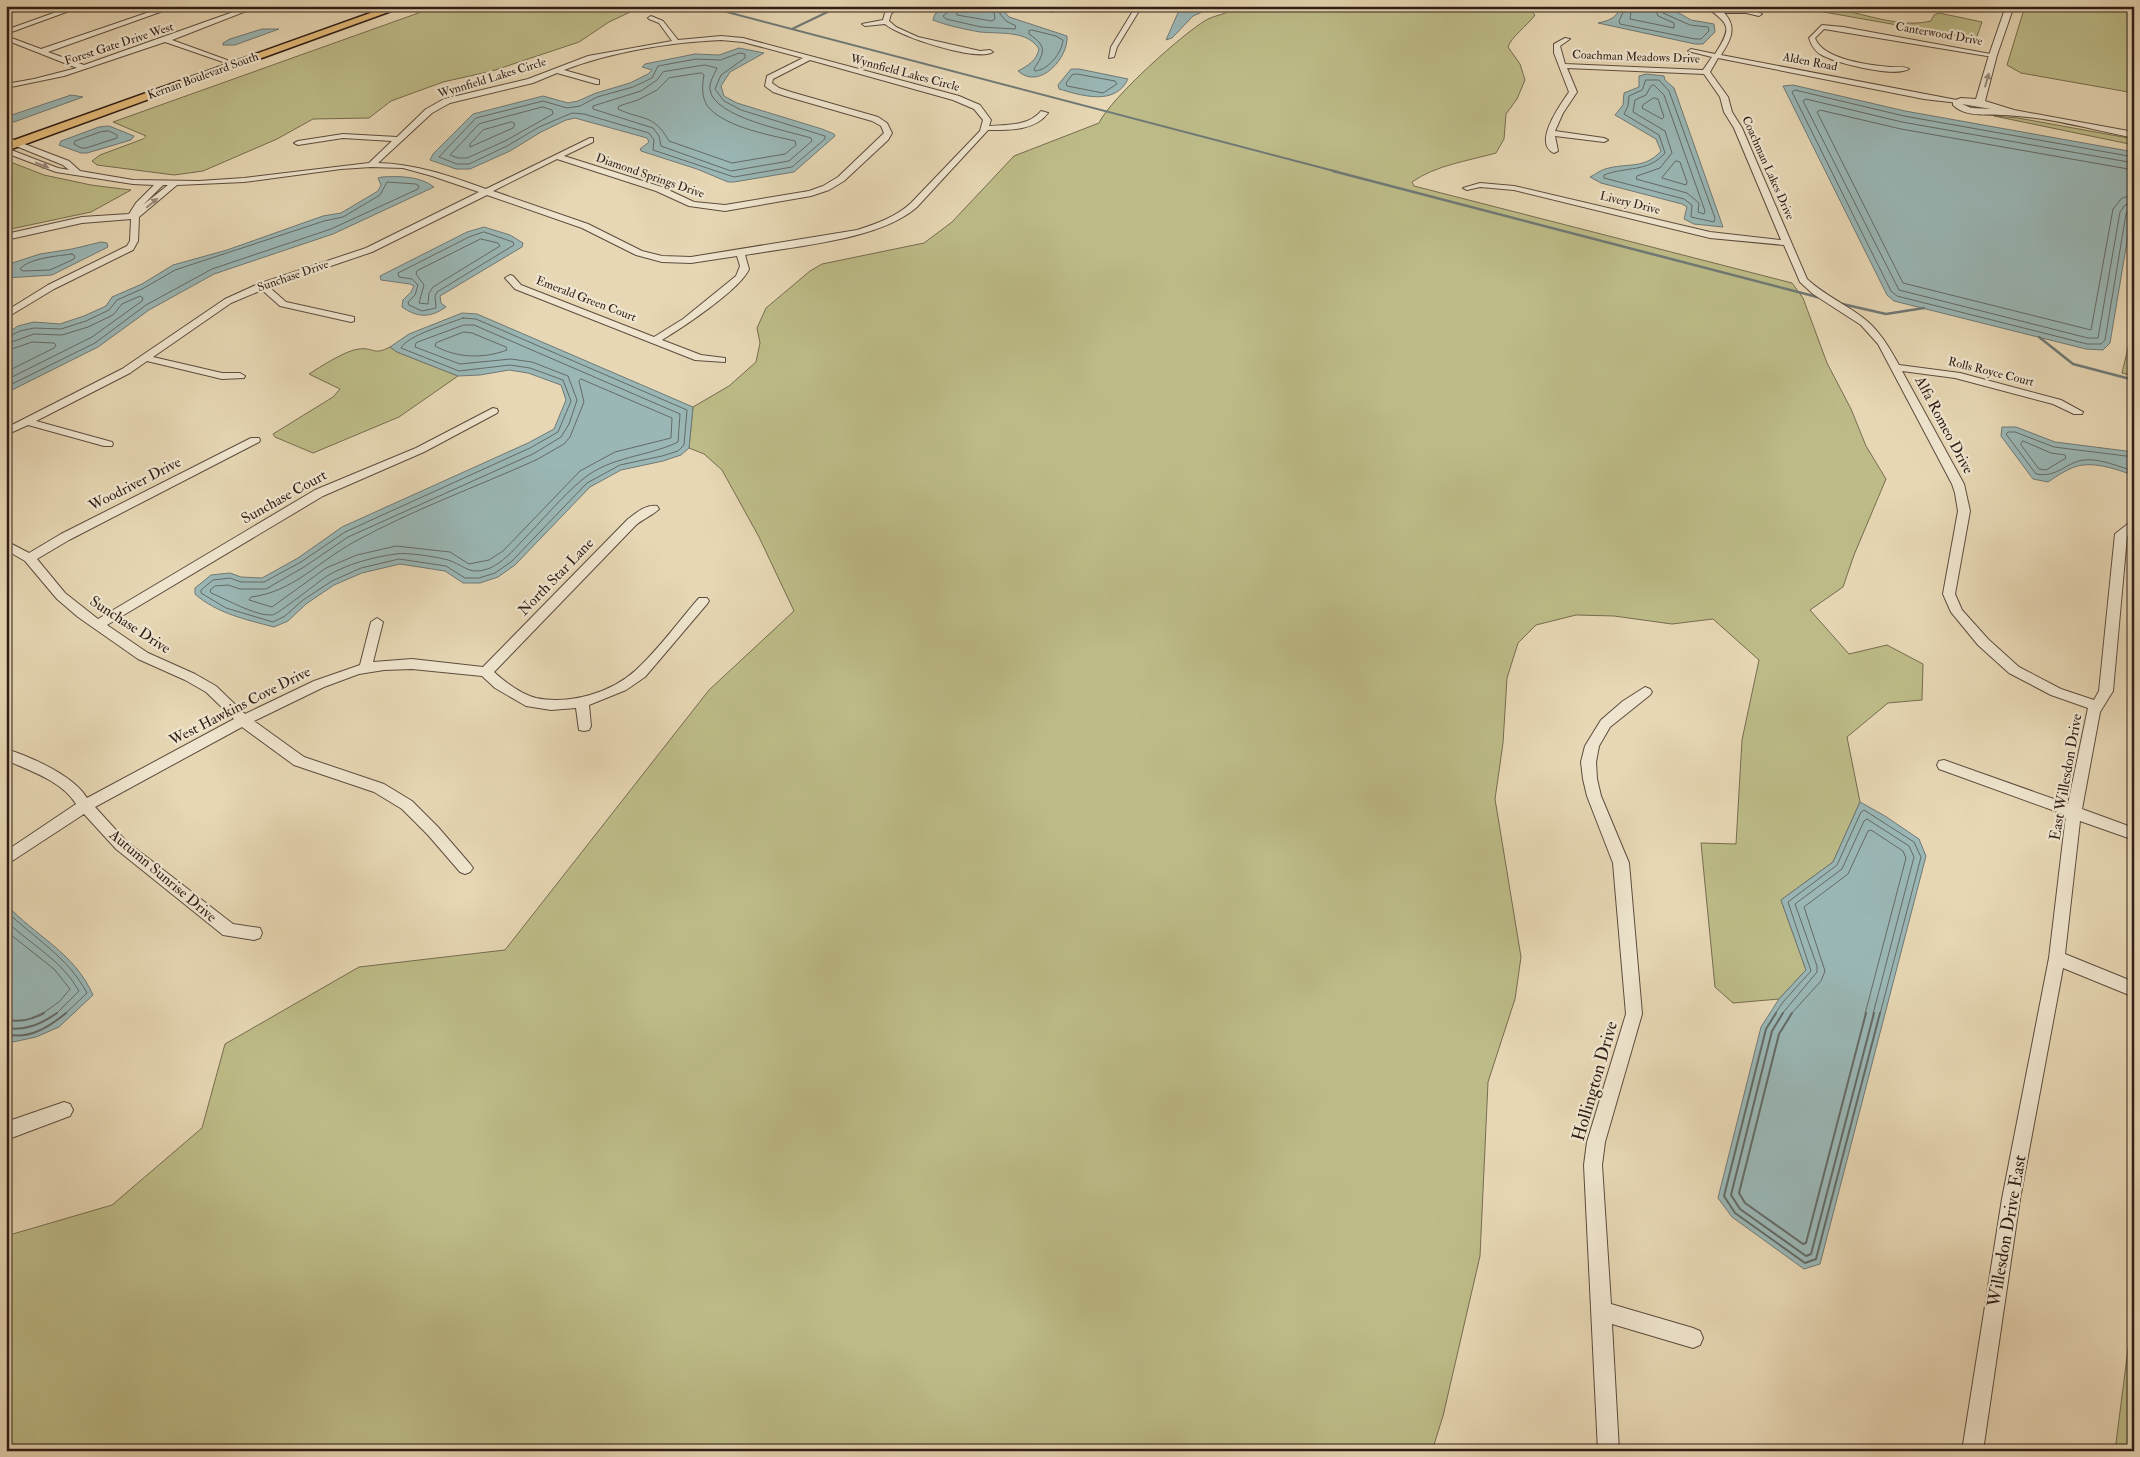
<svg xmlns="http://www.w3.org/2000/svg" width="2140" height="1457" font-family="'IM FELL Double Pica',serif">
  <rect width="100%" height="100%" fill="#e7d7b4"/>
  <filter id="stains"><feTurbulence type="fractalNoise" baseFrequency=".004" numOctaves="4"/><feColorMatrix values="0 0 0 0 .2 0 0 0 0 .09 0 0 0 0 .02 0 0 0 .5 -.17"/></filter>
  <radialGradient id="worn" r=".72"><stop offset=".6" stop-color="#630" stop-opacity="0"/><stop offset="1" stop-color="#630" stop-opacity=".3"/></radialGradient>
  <g fill="#bdbc88" stroke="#766c50">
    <path d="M438,6H643L609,22L579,42L492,71L443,82L391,101L369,118L313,119L277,139L203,171L174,175L97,165L92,161L100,155L143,139L146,136L113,122Z"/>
    <path d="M1236,6H1542L1532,12L1535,15C1527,26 1511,37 1508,47L1520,64L1525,80L1517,99L1506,114L1504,139L1496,153C1468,161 1436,165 1412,182L1414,186L1792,283L1803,298L1827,363L1851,409L1866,446L1886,479L1854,555L1843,587L1810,610L1849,654L1887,645L1923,664L1922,700L1888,703L1847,737L1860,802L1833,862L1781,900L1806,970L1779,999L1733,1003L1715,987L1701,843L1736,844L1742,740L1759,660L1713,619L1672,624L1614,616L1576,615L1536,625L1518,643L1507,678L1503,743L1495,799L1521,957L1515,999L1488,1082L1480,1256L1443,1416L1432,1451H6V1236L112,1205L202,1128L225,1044L359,967L505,950L709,690L794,611L759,537L722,470L704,454L689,448L693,407L729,386L756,362L760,343L757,328L766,308L810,271L822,264L924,243L952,222L1014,156L1099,123C1110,99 1184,32 1208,19C1219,14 1226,15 1236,6Z"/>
    <path d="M1790,6C1809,6 1827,8 1845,11C1872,16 1903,28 1931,21L1934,15L1939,13L1982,22L1976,39Z"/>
    <path d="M2025,6H2134V93L2021,73L2007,65Z"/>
    <path d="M1994,116L2018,118L2134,139V145Z"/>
    <path d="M8,161L44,175L91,185L131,190L91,212L6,230V162Z"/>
    <path d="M2134,323V376L2122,373Z"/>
    <path d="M390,347L397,352L458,376L399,417L313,453L275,437L273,434L333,397L340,389L309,374C320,367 346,350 359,349C374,347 373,356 390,347Z"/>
    <path d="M2134,1302V1451H2115Z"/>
  </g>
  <g fill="#9ab7b6" stroke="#6f7976">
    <path d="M949,6H1006L1004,11L1009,17L1067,36C1069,57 1040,91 1018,71C1029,65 1036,61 1039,49C1028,30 999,34 980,32C964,29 948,26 933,20L935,14Z"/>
    <path d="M1181,6H1216L1193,16L1172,38L1166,40Z"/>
    <path d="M1620,6H1658L1679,13L1691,20L1714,24L1715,32L1703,44H1695L1598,23C1608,21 1618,18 1620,6Z"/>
    <path d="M262,29H279L235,45H223V43L230,39Z"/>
    <path d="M739,48L764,53L730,72L721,86L724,96L737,103L822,129L834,134L835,136L794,172L734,182H728L697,169L641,151L640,149L649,142L647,138L575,118L566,120L541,132L510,151L470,169H456L430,160L433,154L473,114L543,96L568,103L578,101L596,93L630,83L648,74L652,70L642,67L645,64L695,54L719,55Z"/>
    <path d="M1071,69H1079L1128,79C1115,106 1083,96 1059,89L1058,85Z"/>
    <path d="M1646,74L1664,76L1665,80L1674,88L1723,227L1694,224L1684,219L1687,207L1682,204L1601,183L1590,177C1596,174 1602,169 1609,168C1629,163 1645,169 1661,151L1656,139L1615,115L1623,105L1624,93L1639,87V76Z"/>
    <path d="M1793,85L1905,111L2134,152V200L2110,343L2103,350L2086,349L1894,301L1887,295L1783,86Z"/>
    <path d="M71,95L83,97L14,122L6,121V117Z"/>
    <path d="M109,126L134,136L131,140L87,153H81L59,145L61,141L99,127Z"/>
    <path d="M382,177C399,176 420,176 434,187L333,234L214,274L149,310L98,347L6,393V334L18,326L34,322L60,324L84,316L106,306L112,297L142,284L173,265L227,250L323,216L341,213L378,191L381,185L378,178Z"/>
    <path d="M484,227L510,235L523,243L522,247L440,296L441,303L446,307C430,318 418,318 402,307L403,300L411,292L414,286L410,284L381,280L380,276L386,273L467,232Z"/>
    <path d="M101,242L107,243L108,247L52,275L6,278V265L40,254L72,249Z"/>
    <path d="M462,313L477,314L693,407L689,448L681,455L663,461L621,470L590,487L515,565L498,577L480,583H463L445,571L400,564L362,573L334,585L306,604L288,621L274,627C247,620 216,613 195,594V588L211,575L230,573L241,577L262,578L298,558L342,527L528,443L554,429L566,400L561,385L528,373L509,370L480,375L458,376L397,352L390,347L409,334Z"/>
    <path d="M2002,427H2016L2055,442L2134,452V476C2121,470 2098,463 2083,465C2071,466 2057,476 2048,482L2033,479L2001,436Z"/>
    <path d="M1860,802L1885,816L1919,839L1926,856L1820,1264L1804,1269L1732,1217L1718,1198L1761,1027L1779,999L1806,970L1781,900L1833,862Z"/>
    <path d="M6,904C36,937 74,952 93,995L59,1027L36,1037L13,1042L6,1038Z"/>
  </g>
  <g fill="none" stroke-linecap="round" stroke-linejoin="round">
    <g stroke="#646a66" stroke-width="1">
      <path d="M950,6L949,11L943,16L946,19L981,27L1015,29L1016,26L1006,21L1000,14V6"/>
      <path d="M956,6L957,15L992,21L995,19L993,6"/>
      <path d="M1626,6L1619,21L1620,24L1695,39H1701L1709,31L1708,27L1690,25L1663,13L1660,6"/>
      <path d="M1632,6L1630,19L1674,28V23L1658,16L1654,6"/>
      <path d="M1032,30L1056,36L1063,40C1062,53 1048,70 1035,71L1034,69C1045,52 1047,46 1029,34V31Z"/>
      <path d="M740,53L745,54V58L721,75L715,89L724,101L741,110L825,136V139L792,167L734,177L653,150L654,140L649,133L584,114L572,113L539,127L507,146L469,164H457L439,157L476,118L543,101L567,108L580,106L597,97L633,87L652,78L658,66L696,59L720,60Z"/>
      <path d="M705,65L717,68C714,75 709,82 710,90C714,117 788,131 811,138L812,141L789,161L731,171L661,146L659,136L653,128L593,109V106L641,91L657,80L663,72Z"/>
      <path d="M702,73L704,75C702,86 701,100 710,109C729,128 770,135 795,141L796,145L785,154L732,163L669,141C653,113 643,121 618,109L619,106L638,100L657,90L669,78Z"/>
      <path d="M1077,74L1115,81L1117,84L1103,93L1067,86L1066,83L1072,75Z"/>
      <path d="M1646,80H1659L1669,91L1715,218L1714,222L1691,217L1692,205L1684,199L1604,178V175C1627,166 1647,173 1665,153L1659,135L1624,114L1628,106L1629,96L1642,90Z"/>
      <path d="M1654,85L1664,95L1705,211L1704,214L1698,212L1699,203L1687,193L1636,179L1637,176L1660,168L1672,153L1665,131L1633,112L1635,100L1646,95L1651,86Z"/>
      <path d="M1654,98L1658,99L1664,117L1662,119L1642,108L1643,105Z"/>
      <path d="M543,107L552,110L553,114L505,141L467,158H458L450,155L479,124Z"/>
      <path d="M512,122L515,124L513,128L470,147V144L483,130Z"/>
      <path d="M109,131L117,135V138L86,148H81L74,144L75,141L100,132Z"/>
      <path d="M2134,157L1904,116L1795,90L1792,92L1891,291L1897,296L2087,344H2101L2105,340L2126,214L2129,210L2134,209"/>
      <path d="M1676,161L1680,162L1687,182L1686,185L1662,178Z"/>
      <path d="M2134,163L1902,122L1806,99L1803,101L1899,290L2088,338H2098L2120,212L2125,205L2134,203"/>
      <path d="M2134,170L1901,129L1820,110L1817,112L1903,283L2091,330L2113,209L2122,198L2134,195"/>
      <path d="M484,232L513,242L514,245L437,292L435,296L436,308L422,311L409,305L408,302L415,295L418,285L412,279L399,277L398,273L469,237Z"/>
      <path d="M481,239L498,243L500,246L433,287L429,293L428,304L419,303L424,285L416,274L417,271Z"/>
      <path d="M72,254L75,256L74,259L50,270L23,271L20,269C29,258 58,256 72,254Z"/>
      <path d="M463,318L476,319L687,410L684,445L678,451L662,456L620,465L587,483L512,561L495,573L479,578H465L446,566L399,559L361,568L332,581L303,600L285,616L273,622L226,608L201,593V590L213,580L230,578L241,582H264L301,562L345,532L530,448L558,432L571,401L563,380L530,368L510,365L459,371L401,348C408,335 448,324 463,318Z"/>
      <path d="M464,325H474L680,414L678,442C647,457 611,456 583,479C561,497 542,521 522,541C513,551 503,562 490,568C469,576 466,566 448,560C438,557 405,552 396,554C373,557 347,564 327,576C318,582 277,615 272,615C255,616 226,599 211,593L210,590L215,586L228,585L240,589H266L304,567L348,537L533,454L561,437L569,424L577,400L568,376L532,362L511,359L460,364L415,347L416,343Z"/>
      <path d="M464,332L472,333L506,347L507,350C483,359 457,358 435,346L436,343Z"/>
      <path d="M6,338L20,331L34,328L61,329L86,321L109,310L117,300L144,288L175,270L324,221L343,217L380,195L387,182L416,184L419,186L418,189L331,229L212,269L146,305L95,343L6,387"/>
      <path d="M6,344L34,334L62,335L88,327L113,315L122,304L140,296L143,298L142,301L92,337L6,380"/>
      <path d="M6,351L32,342L54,343L56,345L54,348L6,372"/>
      <path d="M581,379L672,418L671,438L615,452L580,471L503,551L489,560L469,564L450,552L396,546L357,555L326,568L272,607L249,600L251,597C293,592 319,561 354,542C412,510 476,487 536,460L564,444L570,437L584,402L579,381Z"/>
      <path d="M2023,441L2051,453L2065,455L2066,458L2046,470L2039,469L2021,445Z"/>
      <path d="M2134,457L2054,447L2015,432H2008L2006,434L2036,474C2058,478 2066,462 2084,460C2100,458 2119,467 2134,471"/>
      <path d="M6,911C34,938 68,957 87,993L65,1014"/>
      <path d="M6,921C31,945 62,960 79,991L56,1014"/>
      <path d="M6,931L54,969L70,989L60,1001L42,1014"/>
      <path d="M1775,1014L1783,1002L1811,971L1788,902L1837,865L1861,812L1864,810L1914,842L1921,857L1880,1014"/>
      <path d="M1782,1014L1817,972V966L1795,904L1842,869L1864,821L1867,819L1909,846L1914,857L1873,1014"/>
      <path d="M1791,1014L1821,981L1825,971L1804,907L1848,874L1868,831L1871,830L1903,851L1906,858L1865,1014"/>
    </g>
    <g stroke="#646a66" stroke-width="2">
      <path d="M1776,1013L1766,1029L1724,1196L1735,1213L1805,1263L1816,1259L1880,1013"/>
      <path d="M1783,1013L1772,1031L1731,1195L1740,1209L1806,1256L1811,1254L1874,1013"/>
      <path d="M1792,1013L1779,1034L1739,1193L1745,1203L1803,1244L1806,1243L1866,1013"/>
      <path d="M6,1020C21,1022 31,1020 44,1013"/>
      <path d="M6,1028C26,1031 41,1024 57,1013"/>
      <path d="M6,1034C29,1040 49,1027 66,1013"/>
    </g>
    <g stroke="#6f7976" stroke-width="2">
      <path d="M704,6L1338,172"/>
      <path d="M792,29L840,6"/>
    </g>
    <g stroke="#6f7976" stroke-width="2.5">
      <path d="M1333,171L1821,298"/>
      <path d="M1838,303L1886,314L1924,308"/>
      <path d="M2039,337L2073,364L2134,380"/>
    </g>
    <defs>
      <g id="minor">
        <path d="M73,6H83L6,34V30Z"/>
        <path d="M167,6H177L48,52L84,65L250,6H259L172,40L227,60V62H223L165,42L64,76L6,88V84L34,79L77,68L6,40V36L41,49Z"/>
        <path d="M891,6H899L891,14L889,21L896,27L918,37L980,51L990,50L993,52C977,62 900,37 885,24L865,26L862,24L883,20L885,13Z"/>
        <path d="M1051,6H1058L1052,12L1049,10Z"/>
        <path d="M1136,6H1142L1117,47L1114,57L1109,58L1111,47Z"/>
        <path d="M1705,6C1711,6 1716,9 1721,9C1735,10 1750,7 1762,14L1759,16L1746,13H1724C1738,27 1730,41 1721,55L1962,101L1958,103L1924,99L1718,58L1710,72L1728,97L1732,112L1742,128L1807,279C1825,296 1848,305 1867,321C1881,333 1890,349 1899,365L1960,373L2061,400L2083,412L2082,414H2074L2053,404L1955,378L1902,371L1964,484L1970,511L1955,594L1962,610L1988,639L2019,667L2061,689L2094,700L2099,691L2115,534L2129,523L2134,522V531L2127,536L2113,691L2100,712L2082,809L2134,828V840L2080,821L2065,954L2134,982V997L2063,968L2020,1199L1983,1451H1962L2002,1199L2049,958L2066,815L1939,769L1937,765L1939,761L1944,760L2068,804L2088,708L2051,695L2009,673L1978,645L1951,612L1943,594L1958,511L1955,493L1952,484L1878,344L1861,325L1813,294L1800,282L1784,245L1710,238L1514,190L1480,187L1467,190L1463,188L1480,183L1514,186L1710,232L1781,240L1734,128L1724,112L1720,97L1704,74L1567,68L1577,92L1563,113L1555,131L1604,138L1608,140L1604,142L1555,136L1558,151L1554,153C1532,143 1561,104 1569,92L1554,53V44L1565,38L1570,39L1560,46L1565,64L1703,70L1712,57L1688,51L1691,49L1715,54C1734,25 1728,24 1705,6Z"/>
        <path d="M651,16L663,21L678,40L721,36L743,38L959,96L980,105L991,120L989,126C1007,125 1029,126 1041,111L1048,113C1035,131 1008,130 988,130L917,207C880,240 795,246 745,255L749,269C741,289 682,328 662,340L701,355L725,358V362L695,360L515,289L505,278L510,275L513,276L521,285L654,337L683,319L736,276L740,266L737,256L691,263L662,262L636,255L582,228L487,195L372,252L269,287L286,302L354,317V321L351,322L280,306L262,290L231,303L153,357L222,373H240L245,376L244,378L222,379L147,361L130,373L36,421L112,442L113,444L112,446H104L28,425L6,435V428L122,369L225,299L258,284L366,248L479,192L432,176L403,168L371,167L341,169L244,182L177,185L139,217L138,241L133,250L54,289L6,318V311L48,285L127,246L130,241L131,219L82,223L6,240V234L82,217L129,214L136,203L154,185L133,184L56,172L6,153V148L58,168L69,170L63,165L6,142V137L69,161L80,171L133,180L199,181L244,178L369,163L392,141L343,138L298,145L294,143L298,141L343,134L397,137L426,109L444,99L528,79L588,56L672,41L659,23L649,19L648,18ZM721,40L743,42L803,58L767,76L765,86L773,92L785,96L872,121L881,126L884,133L838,177L823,186L809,191L725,205L694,202L662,187L564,156L593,142V138H590L486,189C450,176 416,164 378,163L432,113L450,103L533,83L557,73L596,84H599V80L564,70C610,52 671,42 721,40ZM810,60L953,100L974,109L983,120L980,131L911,203C896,217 876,224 857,230L691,257L662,256L642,251L588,224L493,191L557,159L656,191L689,206L725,211L811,196L829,190L844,181L888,140L892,133L887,123L878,117L791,92L779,88L772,83L773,79ZM163,185H168L143,205Z"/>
        <path d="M1822,25L1843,27L1996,55L1993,57L1824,29L1815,38C1823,60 1869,65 1890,67C1896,67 1904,66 1909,69C1895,78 1834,63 1820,54C1814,50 1811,44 1809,38Z"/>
        <path d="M493,408L497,409L498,411L497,413L424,452L323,496L107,625L148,653L195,674L216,686L245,714L314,681L360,665L371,622L377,618L383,622L373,662L412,659L483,667L628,519C636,513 646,504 657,506L659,509C653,515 643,519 636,525L494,672C505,682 521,694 536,698C569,705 611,693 636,670C659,649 678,622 699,598H707L709,601L707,604L645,677L626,690L589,705L591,726L589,730L584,731L579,730L576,708L551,710L526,706L495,688L482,676L412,669L384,670L359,674L324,687L254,721L304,757L384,784L412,801L438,827L470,864L473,868L470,872L465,874L460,872L428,835L402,809L374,792L294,765L242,727L95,807L126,841L233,924L260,928L262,933L260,938L254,940L223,935L116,849L84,814L6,865V851L76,804C62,781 30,771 6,760V749C31,757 73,775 87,798L234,719L206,692L185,680L138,659L78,617L57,599L25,561L6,550V541L29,553L61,534L251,438H259L260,440L259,442L69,540L37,559L65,593L98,619L315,490L416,448Z"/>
        <path d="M1645,687L1650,689L1652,692L1650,695L1610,727L1599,746L1596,762L1597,779L1601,796L1629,863L1642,1014L1605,1142L1602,1165L1611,1304L1693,1328L1700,1331L1703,1338L1700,1345L1693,1348L1612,1324L1619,1451H1598L1584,1165L1587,1142L1626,1014L1613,863L1587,796L1583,779L1581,762L1585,746L1601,720L1623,701Z"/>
        <path d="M64,1102L70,1104L73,1110L70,1116L6,1140V1122Z"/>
      </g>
      <path id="tertiary" d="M2006,6H2014L1997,55L1985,101L2014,110L2134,132V138C2090,129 2045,116 2000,115C1985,114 1965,117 1953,105V101L1961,98L1976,99L1989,55ZM1962,104L1991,109L1971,108Z"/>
      <path id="primary" d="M390,6H405L6,151V143Z"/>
    </defs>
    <use href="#minor" stroke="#5d4c3e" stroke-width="2"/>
    <use href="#tertiary" stroke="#5d4c3e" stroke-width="2"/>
    <use href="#primary" stroke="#2f1d17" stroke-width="3"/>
    <use href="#minor" fill="#efe5ce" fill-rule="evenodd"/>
    <use href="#tertiary" fill="#efe5ce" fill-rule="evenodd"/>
    <use href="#primary" fill="#e4bc7a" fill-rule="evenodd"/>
  </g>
  <defs><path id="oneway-solid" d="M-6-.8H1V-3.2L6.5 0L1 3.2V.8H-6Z" transform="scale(1.25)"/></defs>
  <g fill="#998b7c">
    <use href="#oneway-solid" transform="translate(1987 80) rotate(-74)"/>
    <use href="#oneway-solid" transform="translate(42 165) rotate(21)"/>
    <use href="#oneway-solid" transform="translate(152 203) rotate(-40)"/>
  </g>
  <g text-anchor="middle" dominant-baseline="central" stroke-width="4.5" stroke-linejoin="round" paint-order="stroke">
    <g font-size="12" fill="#2f1d17" stroke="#efe5ce">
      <text transform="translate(1939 34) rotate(10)">Canterwood Drive</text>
      <text transform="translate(119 44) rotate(-18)">Forest Gate Drive West</text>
      <text transform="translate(1636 57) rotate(2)">Coachman Meadows Drive</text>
      <text transform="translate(1810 62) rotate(11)">Alden Road</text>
      <text transform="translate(905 73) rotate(15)">Wynnfield Lakes Circle</text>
      <text transform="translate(203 76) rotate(-20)">Kernan Boulevard South</text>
      <text transform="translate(492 78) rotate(-17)">Wynnfield Lakes Circle</text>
      <text transform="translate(1768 168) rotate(66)">Coachman Lakes Drive</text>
      <text transform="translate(650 176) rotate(19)">Diamond Springs Drive</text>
      <text transform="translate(1630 203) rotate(14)">Livery Drive</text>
      <text transform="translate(293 276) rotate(-19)">Sunchase Drive</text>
      <text transform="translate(586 299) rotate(21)">Emerald Green Court</text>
      <text transform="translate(1991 372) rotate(14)">Rolls Royce Court</text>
    </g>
    <g font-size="15" fill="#2f1d17" stroke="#efe5ce">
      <text transform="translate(1944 425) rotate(62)">Alfa Romeo Drive</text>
      <text transform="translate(135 484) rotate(-27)">Woodriver Drive</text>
      <text transform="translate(284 497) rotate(-29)">Sunchase Court</text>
      <text transform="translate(556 577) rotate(-46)">North Star Lane</text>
      <text transform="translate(130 625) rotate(33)">Sunchase Drive</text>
      <text transform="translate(240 706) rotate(-27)">West Hawkins Cove Drive</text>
      <text transform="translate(2066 777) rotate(-80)">East Willesdon Drive</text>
      <text transform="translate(163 876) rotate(40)">Autumn Sunrise Drive</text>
    </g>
    <g font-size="18" fill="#2f1d17" stroke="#efe5ce">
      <text transform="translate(1595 1081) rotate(-74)">Hollington Drive</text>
      <text transform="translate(2007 1231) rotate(-80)">Willesdon Drive East</text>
    </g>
  </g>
  <rect width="2140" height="1457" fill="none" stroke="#e7d7b4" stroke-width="25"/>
  <rect x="8" y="8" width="2125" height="1442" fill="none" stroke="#2f1d17" stroke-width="2.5"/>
  <rect x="12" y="12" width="2115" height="1432" fill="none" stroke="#2f1d17"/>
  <rect width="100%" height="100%" filter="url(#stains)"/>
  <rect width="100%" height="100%" fill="url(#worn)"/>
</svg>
